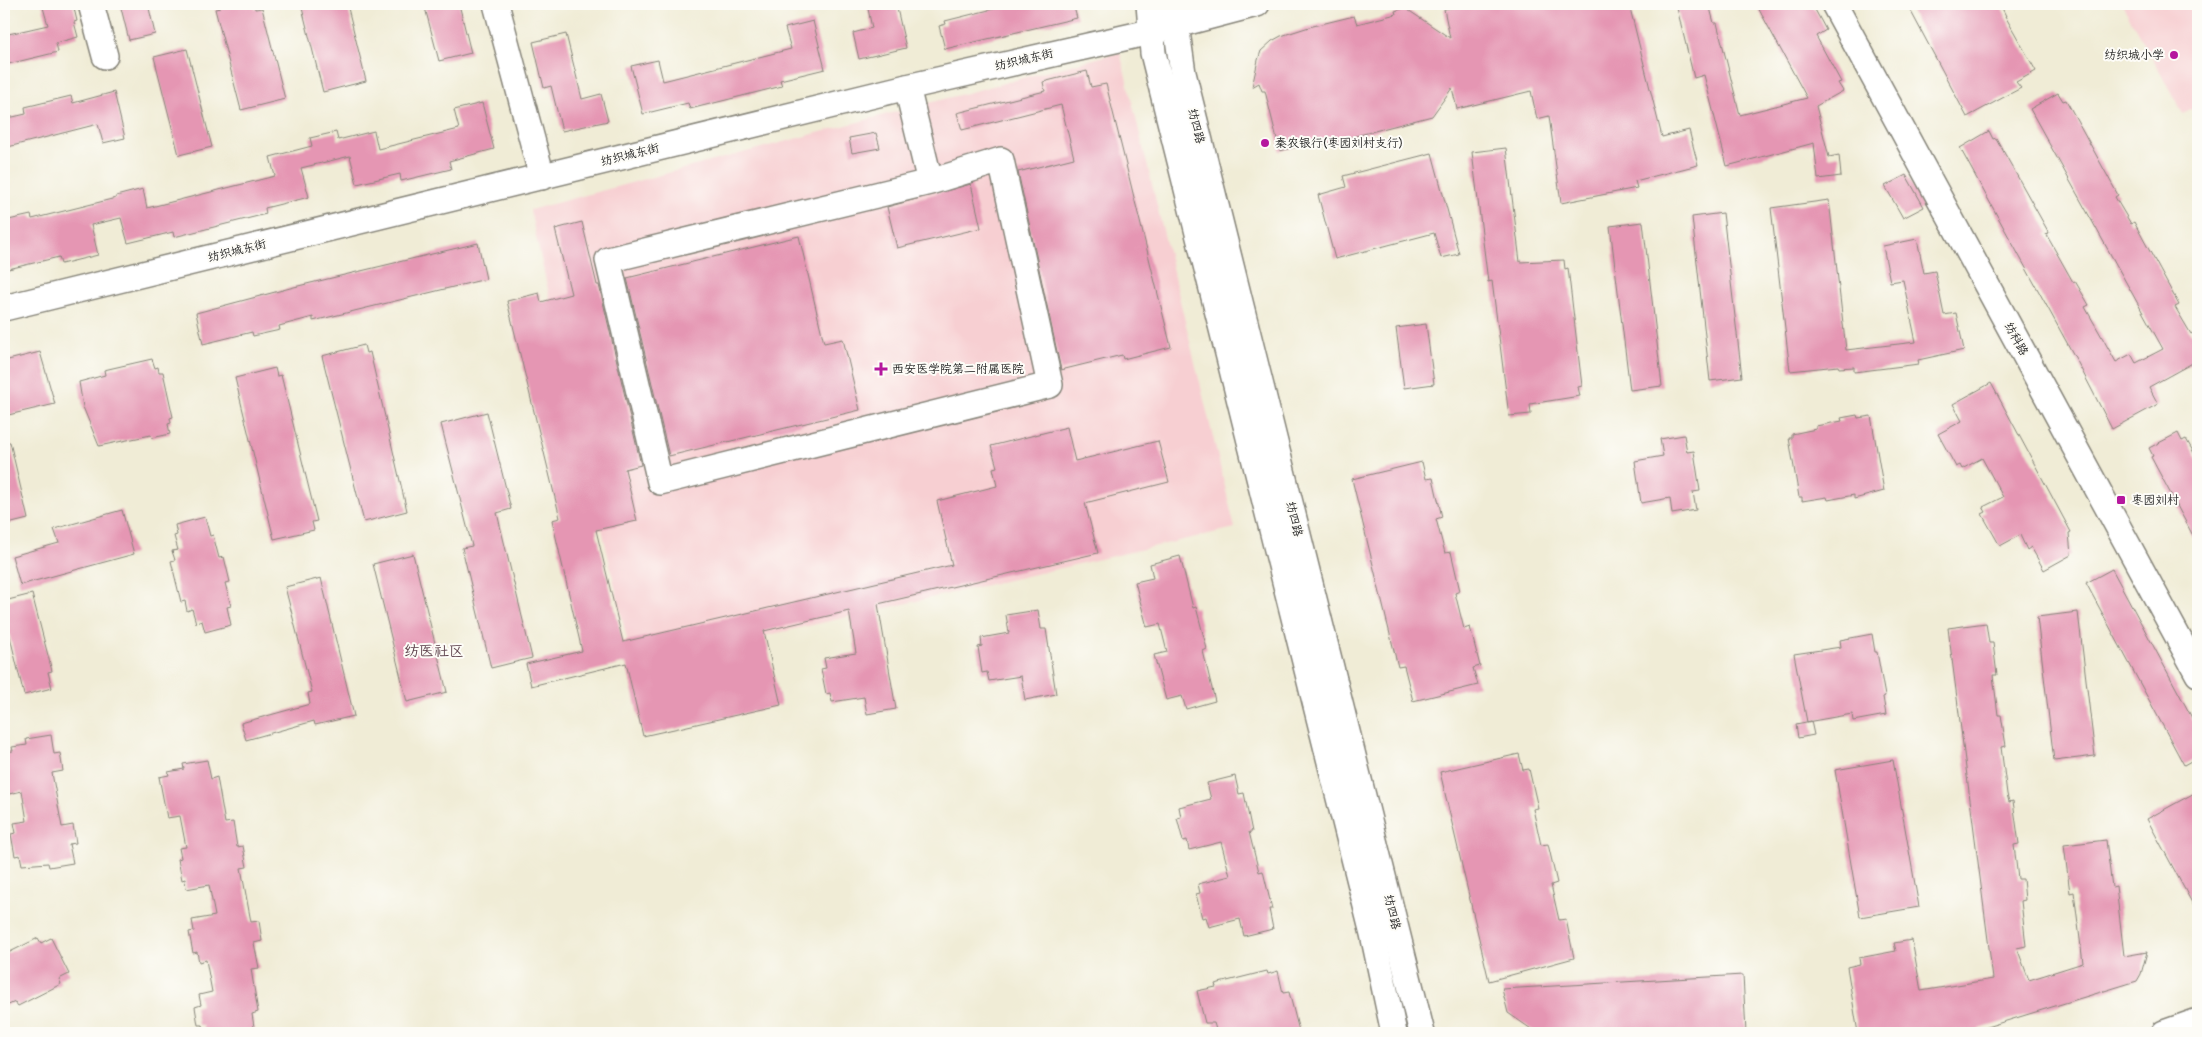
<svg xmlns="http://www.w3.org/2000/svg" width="2202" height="1037" font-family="Pangolin,'LXGW WenKai TC',sans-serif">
  <rect width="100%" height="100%" fill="#fdfcf7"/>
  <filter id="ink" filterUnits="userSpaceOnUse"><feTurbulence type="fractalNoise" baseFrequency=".02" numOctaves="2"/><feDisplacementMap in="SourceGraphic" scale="10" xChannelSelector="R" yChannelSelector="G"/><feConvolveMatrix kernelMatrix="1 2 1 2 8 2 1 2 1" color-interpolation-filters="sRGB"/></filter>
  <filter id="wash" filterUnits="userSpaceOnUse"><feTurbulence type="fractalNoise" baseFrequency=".0096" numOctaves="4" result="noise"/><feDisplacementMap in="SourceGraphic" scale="20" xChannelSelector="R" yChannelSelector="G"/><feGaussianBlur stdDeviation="1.12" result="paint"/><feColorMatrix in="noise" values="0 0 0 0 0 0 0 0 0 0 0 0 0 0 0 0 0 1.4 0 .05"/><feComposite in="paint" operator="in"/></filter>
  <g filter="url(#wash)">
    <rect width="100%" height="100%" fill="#f0ecd6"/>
    <g fill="#f7cfd2">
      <path d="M2122,4H2198V106L2183,114Z"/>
      <path d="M1120,52L1235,528L633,666L530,210Z"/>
    </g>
    <g id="blocks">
      <g fill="#e596b3">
        <path d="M42,4H73L77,21L74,22L78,37L56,43L58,52L4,65V35L48,25Z"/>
        <path d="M120,4H148L155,34L129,40Z"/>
        <path d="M219,4H254L255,9L262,8L285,99L241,110L215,9L220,8Z"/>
        <path d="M301,4H347L366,81L323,92Z"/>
        <path d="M424,4H459L471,53L439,61Z"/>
        <path d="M867,4H896L906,48L859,59L853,33L872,28Z"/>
        <path d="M1007,4H1073L1077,18L945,49L939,26L946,24L945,21L997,8V6Z"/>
        <path d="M1470,4H1596L1597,8L1616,4H1629L1662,137L1689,130L1698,165L1635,181L1637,188L1561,203L1549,116L1537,119L1531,91L1457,109L1452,88L1432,116L1321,145V140L1280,151L1265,91H1262L1259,83L1252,87L1258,60L1261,51L1272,41L1281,36L1309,27L1354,16L1357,24L1396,14L1395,11L1405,8L1450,38L1444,9Z"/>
        <path d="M1676,4H1709L1714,23H1717L1740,115L1807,98L1756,4H1812L1826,30L1816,36L1841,82L1838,83L1843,91L1816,106L1829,157L1839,155L1841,176L1818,179L1814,143L1727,166L1704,75L1694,78Z"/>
        <path d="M1907,4H2000L2006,16H2005L2036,71L2016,82L2021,88L1967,117Z"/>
        <path d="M813,21L825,69L780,80L782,86L690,109L688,103L643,114L631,66L658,60L663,81L791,49L785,28Z"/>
        <path d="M566,34L582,99L601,94L608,121L562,131L551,86L544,88L533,42Z"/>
        <path d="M187,49L212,147L179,155L154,57Z"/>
        <path d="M1087,71L1091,87L1106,84L1171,347L1123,359L1122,355L1061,370L1018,172L1074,158L1061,105L962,130L957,113L1045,91L1043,82Z"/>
        <path d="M114,92L125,138L103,143L98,124L4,148V119L26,114L25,107L71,96L73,103Z"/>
        <path d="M2058,93L2063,101L2066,100L2118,195L2115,197L2131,224L2134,222L2154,259L2179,305L2175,307L2191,334L2198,330V360L2149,387L2158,404L2112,429L2077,361L1960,148L1989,131L1993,139L1996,138L2049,233L2046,234L2073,282L2075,281L2089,305L2085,307L2116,362L2131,354L2136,363L2163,349L2030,109Z"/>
        <path d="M482,103L494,149L449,161L451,169L401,181L400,174L357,184L350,156L301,168L309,197L265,208L266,214L174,237L173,232L128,243L121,218L91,225L98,255L61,264L59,257L4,270V242L9,241L4,221L31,215L32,219L116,198V196L143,189L147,208L275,176L270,157L312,146L310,138L336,132L338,140L374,131L378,149L459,129L454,110Z"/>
        <path d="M876,133L880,148L852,153L849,138Z"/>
        <path d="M1506,148L1520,262L1564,260L1565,269L1568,268L1582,386L1578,387L1580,396L1530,404L1531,414L1509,416L1492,281L1488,282L1472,152Z"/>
        <path d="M1432,153L1459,254L1441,258L1434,233L1335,259L1318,195L1346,187L1343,176Z"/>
        <path d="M1906,175L1924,207L1903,218L1885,186Z"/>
        <path d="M971,184L981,228L897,248L887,207Z"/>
        <path d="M1829,200L1846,350L1916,342L1903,280L1890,282L1883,246L1917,239L1924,273L1935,271L1944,315L1956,313L1964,350L1918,360L1919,364L1854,372V367L1839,368L1838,366L1790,371L1771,208Z"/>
        <path d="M1723,213L1742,377L1710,381L1692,217Z"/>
        <path d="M582,222L597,285H599L641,465L625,469L637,521L596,530L623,642L952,565L937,501L997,486L993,468L997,467L991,446L1067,427L1075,461L1158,441L1169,482L1085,503L1098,553L878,604L896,709L867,714L864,697L832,702L830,693L826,694L821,669L826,668L824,658L856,653L849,611L764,631L781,705L643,736L626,663L531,686L526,664L582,651L552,520L560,518L507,301L539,293L541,302L571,294L555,229Z"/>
        <path d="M1643,222L1662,386L1630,390L1610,226Z"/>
        <path d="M799,236L824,343L843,339L860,410L669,456L627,278Z"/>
        <path d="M478,243L486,279L313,321V317L279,326L280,330L253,336L252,332L203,344L196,313L294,287Z"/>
        <path d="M1426,324L1434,384L1404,388L1396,328Z"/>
        <path d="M364,345L366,353L370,352L376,378L407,511L364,522L322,356Z"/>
        <path d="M40,352L55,404L4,416V361Z"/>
        <path d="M152,359L155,368L158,367L159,372H163L173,417L170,418L171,423L168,424L170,434L152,438L151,435L99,446L83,407L79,382L105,375L104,370Z"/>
        <path d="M275,368L277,376L281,375L317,521L312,522L314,530L274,539L235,378Z"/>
        <path d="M1991,383L2071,532L2069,533L2071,555L2044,570L2031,547L2027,550L2020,535L2000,546L1982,514L1986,512L1983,507L2003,497L1982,458L1962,469L1960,465L1956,467L1938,434L1962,421L1953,404Z"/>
        <path d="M487,412L511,509L497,513L532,658L491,668L462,548L472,546L441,424Z"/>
        <path d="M1857,415L1858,418L1871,416L1884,491L1854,499V495L1828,500L1827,497L1802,501V497H1799L1789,438H1792V434L1816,429V426L1842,421L1841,418Z"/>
        <path d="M2178,433L2182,441L2186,439L2198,460V545L2151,457L2153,456L2149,448Z"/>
        <path d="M1684,435L1687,452L1694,451L1700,491L1693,492L1696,510L1672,514L1670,498L1641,503L1635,461L1663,456L1660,439Z"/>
        <path d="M4,442H10L28,519L4,525Z"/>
        <path d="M1422,462L1426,479L1433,478L1442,517L1436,519L1445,553L1451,552L1460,591L1455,593L1464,629L1470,627L1480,666L1473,668L1478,685L1413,701L1404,666L1398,667L1352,479Z"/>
        <path d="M122,510L134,554L20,585L12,556L59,543L54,529Z"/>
        <path d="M205,517L210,536L213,535L219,558L224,557L230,582L225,583L231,606L227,607L231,625L205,632L202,621L196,623L192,609L187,611L185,601L181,602L171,561L175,560L172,551L178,550L174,536L177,535L175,525Z"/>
        <path d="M413,554L447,692L407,702L373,564Z"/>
        <path d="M1180,556L1193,608L1196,607L1207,649L1203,651L1215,701L1186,709L1182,696L1166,700L1154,655L1167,652L1160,624L1147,627L1135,582L1153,578L1150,564Z"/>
        <path d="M2112,569L2198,729V757L2184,765L2086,583Z"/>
        <path d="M321,578L354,716L315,725L314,721L246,740L241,723L310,704L308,693L312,692L285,587Z"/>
        <path d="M32,594L52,671L48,672L52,688L24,695L4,612V601Z"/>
        <path d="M1038,610L1041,629H1046L1056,694L1025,700L1021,676L989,681L987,672L982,673L978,647L982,646L981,638L1009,633L1006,615Z"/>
        <path d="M2078,612L2095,756L2054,761L2037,617Z"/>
        <path d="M1986,623L1989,643H1993L1997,675H1993L1998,715H2001L2006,746L2001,747L2007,794L2009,802L2013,801L2019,844L2014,845L2018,879H2023L2025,900L2021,901L2026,946L2017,948L2029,980L2083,963L2074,892L2070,893L2064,845L2106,840L2112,887L2116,886L2124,956L2147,952L2141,974L2137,981L1967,1033H1858L1847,967L1860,964L1859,958L1896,951L1894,943L1912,940L1921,991L1993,979L1948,628Z"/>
        <path d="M1872,634L1875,652H1877L1885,696L1883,697L1886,715L1853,721L1852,714L1807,722L1794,654L1841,647L1840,640Z"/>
        <path d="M1811,721L1814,735L1798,738L1796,724Z"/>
        <path d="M51,735L54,754L60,753L63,771L52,773L62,827L73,825L76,843L69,844L73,863L49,867L48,863L22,865L20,855L15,856L11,834L16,833L14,823L27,821L22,791L9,794L7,784H4V752L13,751L12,747L27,745L26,739Z"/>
        <path d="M1519,754L1523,770L1529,769L1538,808L1533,809L1541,845L1548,844L1557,883L1551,885L1559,920L1566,919L1574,958L1489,981L1440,772Z"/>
        <path d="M207,760L211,779L217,777L225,823L233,822L237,847L243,846L247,867L241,868L251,922L259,921L262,941L254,943L259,968L251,969L258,1012L252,1014L255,1033H204L203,1025H198L195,1007L201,1005L199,995L212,992L206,960L199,962L197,952L193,953L189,932L194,931L192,920L215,916L209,885L186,889L185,879L182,880L178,859L181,858L179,848L186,847L180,816L167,818L159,777L169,775L168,772L184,769L183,764Z"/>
        <path d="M1893,760L1919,907L1860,917L1835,770Z"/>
        <path d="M1235,776L1239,794L1244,793L1252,832H1249L1259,872L1263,871L1272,909H1269L1273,929L1244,936L1240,919L1209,927L1206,917L1202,918L1196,894L1200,893L1198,884L1230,876L1221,842L1189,850L1187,840L1183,841L1177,818L1181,817L1179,807L1211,799L1207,783Z"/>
        <path d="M2198,791V914L2147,819Z"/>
        <path d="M38,938L41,943L51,938L69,974L59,979L61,984L18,1006L15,1002L4,1007V955Z"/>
        <path d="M1267,971L1268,974L1278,971L1283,993L1289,992L1299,1031L1290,1033H1217L1214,1023H1205L1197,991L1216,987L1215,984Z"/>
        <path d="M1743,975L1746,1033H1537L1508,1013L1502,989Z"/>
      </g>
    </g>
  </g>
  <g filter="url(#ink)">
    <use href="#blocks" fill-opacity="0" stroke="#868479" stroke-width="1"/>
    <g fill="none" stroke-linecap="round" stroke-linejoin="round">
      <defs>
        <g id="minor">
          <path d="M91,4L105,56"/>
          <path d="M496,4L542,177"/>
          <path d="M1149,4L1153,53L1373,934L1394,1033"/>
          <path d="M1173,4L1183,73L1422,1033"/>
          <path d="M1834,4L2198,674"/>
          <path d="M907,87L930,182L608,260L660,482L1050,385L1001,160L930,182"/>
          <path d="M4,308L907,87L1150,32L1257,4"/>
          <path d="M2164,1033L2198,1021"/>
        </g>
      </defs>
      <use href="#minor" stroke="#868479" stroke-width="28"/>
      <use href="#minor" stroke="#fff" stroke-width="25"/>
    </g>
  </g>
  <g fill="#b5179e" stroke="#fdfcf7" stroke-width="2">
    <circle cx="2174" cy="55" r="5"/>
    <circle cx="1265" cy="143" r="5"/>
    <path d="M878.5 361.5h5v5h5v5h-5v5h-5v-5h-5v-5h5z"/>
    <rect x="2116" y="495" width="10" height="10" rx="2.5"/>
  </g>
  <g text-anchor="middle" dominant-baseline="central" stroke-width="4" stroke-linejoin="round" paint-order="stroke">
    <g font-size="12" fill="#1c1c1c" stroke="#fdfcf7" text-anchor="start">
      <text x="2164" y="55" text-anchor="end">纺织城小学</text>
      <text x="1275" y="143">秦农银行(枣园刘村支行)</text>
      <text x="892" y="369">西安医学院第二附属医院</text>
      <text x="2131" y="500">枣园刘村</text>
    </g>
    <g font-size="12" fill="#1c1c1c" stroke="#fdfcf7">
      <text transform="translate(1024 60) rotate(-13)">纺织城东街</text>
      <text transform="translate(1196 126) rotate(76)">纺四路</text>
      <text transform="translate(630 155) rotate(-14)">纺织城东街</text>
      <text transform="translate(237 251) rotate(-14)">纺织城东街</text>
      <text transform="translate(2016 339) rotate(61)">纺科路</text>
      <text transform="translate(1294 519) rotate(76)">纺四路</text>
      <text transform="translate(1392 912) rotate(76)">纺四路</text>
    </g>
    <g font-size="15" fill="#624751" stroke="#fdfcf7">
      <text x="434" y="651">纺医社区</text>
    </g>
  </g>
  <rect width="2202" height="1037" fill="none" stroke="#fdfcf7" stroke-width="20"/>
</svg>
